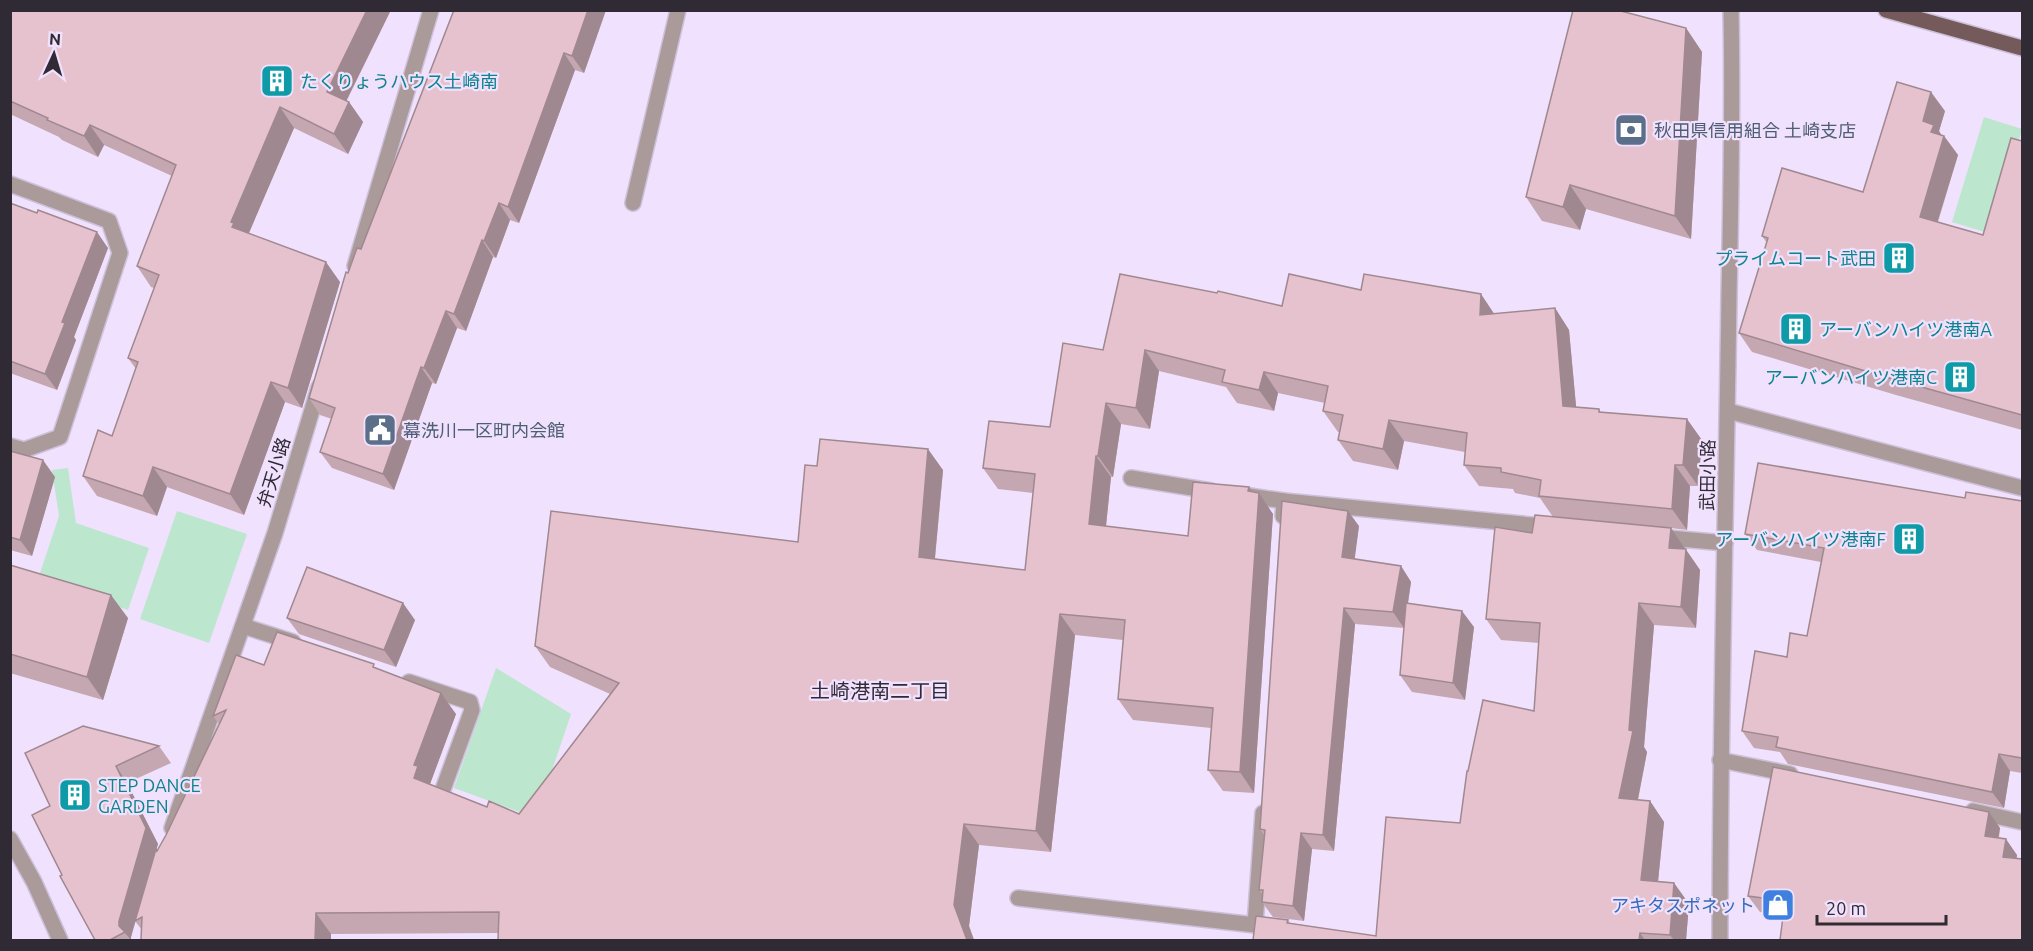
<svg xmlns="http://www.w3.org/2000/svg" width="2033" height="951" font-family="Ubuntu,'Noto Sans JP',sans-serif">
  <rect width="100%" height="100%" fill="#f0e1fe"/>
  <g fill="#bde6cf">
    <path d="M1984,117L2022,129L1991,234L1952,222Z"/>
    <path d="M68,468L76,523L149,548L128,610L38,579L59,516L52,470Z"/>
    <path d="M177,511L247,534L209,643L140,619Z"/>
    <path d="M496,668L571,714L536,818L454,788Z"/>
  </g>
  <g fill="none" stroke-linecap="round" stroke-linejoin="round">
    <defs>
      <g id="minor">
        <path d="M10,184L109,221L120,253L60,437L24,450L10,446"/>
        <path d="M633,203L678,10"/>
        <path d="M355,266L431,10"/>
        <path d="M1728,411L2022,488"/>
        <path d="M1131,478L1211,491"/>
        <path d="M1243,495L1284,501"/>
        <path d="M1283,516L1284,501L1553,527"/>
        <path d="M1658,537L1725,543"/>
        <path d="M243,626L293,642"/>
        <path d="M409,682L470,702L472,710L442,792"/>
        <path d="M1720,760L1790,774"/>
        <path d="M1973,811L2022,822"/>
        <path d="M1263,813L1255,925L1265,926"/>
        <path d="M172,828L275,533L319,387"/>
        <path d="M10,839L34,882L60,940"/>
        <path d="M1018,898L1255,925"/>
        <path d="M1720,940C1720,725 1726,511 1729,296C1731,201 1733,106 1731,10"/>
      </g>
      <path id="major" d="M1886,10L2022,48"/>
    </defs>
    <use href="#minor" stroke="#cdc0da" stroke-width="18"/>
    <use href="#major" stroke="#cdc0da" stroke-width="18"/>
    <use href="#minor" stroke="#aa9a9a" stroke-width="15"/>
    <use href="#major" stroke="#755a5b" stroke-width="15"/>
  </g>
  <g fill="#c5a7b1">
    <path d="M10,10L347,101L349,102L363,122L348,154L294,128L248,234L340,282L302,408L285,402L244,515L167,487L157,516L97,496L83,476L112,436L136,369L128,358L154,288L151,287L137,266L172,176L104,145L98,157L62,140L59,137L10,114Z"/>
    <path d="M606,10L584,73L575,70L519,223L510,220L496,258L493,257L466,331L457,328L436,384L432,383L394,490L332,468L320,452L332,419L320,415L309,398L348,273L361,249Z"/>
    <path d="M1686,28L1702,52L1691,239L1586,209L1580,230L1542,221L1526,197Z"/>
    <path d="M1945,111L1939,131L1941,135L1944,136L1958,155L1938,222L1983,235L2022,141V430L1896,395L1752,352L1739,333L1767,243L1762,236L1863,192Z"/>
    <path d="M10,203L108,248L74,337L76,340L57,390L10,373Z"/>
    <path d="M1361,290L1495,314L1555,308L1569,330L1576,407L1599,409L1601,412L1702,440L1698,486H1690L1687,530L1671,528L1700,570L1696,628L1654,625L1644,747L1647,752L1638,800L1650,801L1664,822L1658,882L1674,883L1689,904L1686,940H1253L1288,920L1290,923L1376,936L1460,823L1468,771L1534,711L1539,643L1501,640L1486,619L1532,533L1553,517L1540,498L1515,493L1513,489L1479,486L1464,465L1465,452L1404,441L1398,470L1353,461L1338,440L1340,432H1338L1323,411L1325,403L1278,393L1274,411L1237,403L1226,387L1159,371L1150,429L1121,424L1113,477H1111L1106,526L1188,536L1249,487L1252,492L1273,514L1254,793L1223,791L1208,770L1211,728L1133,720L1118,699L1123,640L1075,635L1051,852L979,845L969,926L974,940H498L499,933L331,934L142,930L135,921L131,937V940H95L62,875L50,806L25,753L159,746L171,763L127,783L158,844L156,850L157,851L166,835L219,724L213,716L264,665L378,669L456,714L430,784L487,807L519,814L610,694L550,667L535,646L798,542L943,470L935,559L1025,570L1033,493L998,489L983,468L1050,427L1103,350L1282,306Z"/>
    <path d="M10,451L55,477L32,556L10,550Z"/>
    <path d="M1965,498L2022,501V773L2010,771L2004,808L1788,764L1780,752L1754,748L1742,731L1787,657L1807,636L1821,562L1757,550L1745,534Z"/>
    <path d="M1359,526L1354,559L1401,566L1411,582L1408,604L1474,627L1465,700L1412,692L1400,675L1404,628L1355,624L1334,851L1312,849L1304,921L1273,917L1262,902L1263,895L1259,890L1264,835L1260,829Z"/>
    <path d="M10,565L128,618L103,700L10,673Z"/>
    <path d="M287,618L415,620L396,667L299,634Z"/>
    <path d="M2000,828L1999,838L2017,855V858L1783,915L1760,912L1748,896Z"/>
  </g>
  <g fill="#a08890">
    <path d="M367,10H391L341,112L327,92Z"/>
    <path d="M588,10H606L584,73L572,56Z"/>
    <path d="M1686,28L1702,52L1691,239L1675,216Z"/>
    <path d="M564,53L575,70L519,223L508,207Z"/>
    <path d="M1931,92L1945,111L1939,131L1944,139V136L1958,155L1933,236L1920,217L1923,121Z"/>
    <path d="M349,102L363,122L348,154L334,134Z"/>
    <path d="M280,107L294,128L246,240L232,227L231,222Z"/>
    <path d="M90,125L104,145L98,157L84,136Z"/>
    <path d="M1570,185L1586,209L1580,230L1563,207Z"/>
    <path d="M499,203L510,220L496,258L484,241Z"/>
    <path d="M97,232L108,248L74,337L76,340L57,390L45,374L62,322Z"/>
    <path d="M482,240L493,257L466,331L454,314Z"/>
    <path d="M326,262L340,282L302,408L288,388Z"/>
    <path d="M1481,294L1495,315H1480Z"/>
    <path d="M1555,308L1569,330L1578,427L1563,406Z"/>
    <path d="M446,311L457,328L436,384L424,368Z"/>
    <path d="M1145,350L1159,371L1150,429L1136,408Z"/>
    <path d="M421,367L432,383L394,490L383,474Z"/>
    <path d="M1264,372L1278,393L1274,411L1259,390Z"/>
    <path d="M271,382L285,402L244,515L230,494Z"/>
    <path d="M1106,403L1121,424L1113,477L1098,456Z"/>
    <path d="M1687,419L1702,440L1698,486L1683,465Z"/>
    <path d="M1389,420L1404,441L1398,470L1383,449Z"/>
    <path d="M928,449L943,470L933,578L919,557Z"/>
    <path d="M1096,456L1111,477L1104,545L1089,524Z"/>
    <path d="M43,460L55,477L32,556L20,540Z"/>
    <path d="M1675,465L1690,486L1687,530L1672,509Z"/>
    <path d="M153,467L167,487L157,516L143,496Z"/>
    <path d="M1249,487L1258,500L1259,493L1273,514L1254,793L1240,772Z"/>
    <path d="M1348,511L1359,526L1353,572L1342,557Z"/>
    <path d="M1671,528L1700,570L1696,628L1681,607L1669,548Z"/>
    <path d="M1401,566L1411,582L1404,628L1393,612Z"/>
    <path d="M111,595L128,618L103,700L87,677Z"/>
    <path d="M403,603L415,620L396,667L384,650Z"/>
    <path d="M1639,603L1654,625L1644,747L1647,752L1634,819L1619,798L1629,730Z"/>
    <path d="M1344,608L1355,624L1334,851L1323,835Z"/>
    <path d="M1462,611L1474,627L1465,700L1453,683Z"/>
    <path d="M1060,614L1075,635L1051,852L1036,831Z"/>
    <path d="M441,693L456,714L430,784L432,788L414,778V765Z"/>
    <path d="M1999,754L2010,771L2004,808L1992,792Z"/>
    <path d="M116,766L127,783L158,844L131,937V940L119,926Z"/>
    <path d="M1650,801L1664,822L1656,901L1641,880Z"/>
    <path d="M1989,812L2000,828L1996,851L1985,836Z"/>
    <path d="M964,824L979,845L969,926L974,940H967L954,905Z"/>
    <path d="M1301,833L1312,849L1304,921L1293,906Z"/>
    <path d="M2006,839L2017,855L2014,872L2003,857Z"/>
    <path d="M1674,883L1689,904L1686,940H1674L1670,935Z"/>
    <path d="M316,913L331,934V940H315Z"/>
    <path d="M1640,933L1645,940H1639Z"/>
  </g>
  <g fill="#e5c2ce" stroke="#a08890" stroke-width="1.5">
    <path d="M10,10H367L327,92L349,102L334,134L280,107L231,222L234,223L232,227L326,262L288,388L271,382L230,494L153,467L143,496L83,476L98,430L112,436L138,362L128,358L159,275L137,266L176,165L90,125L84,136L47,120L48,118L10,101Z"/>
    <path d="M454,10H588L572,56L564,53L508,207L499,203L484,241L482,240L454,314L446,311L424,368L421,367L383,474L320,452L335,408L309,398L346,272L348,273L357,248L361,249Z"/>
    <path d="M1573,10H1617L1686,28L1675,216L1570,185L1563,207L1526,197Z"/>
    <path d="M1897,82L1931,92L1923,121L1934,125L1931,132L1944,136L1920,217L1983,235L2011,138L2022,141V415L1882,376L1739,333L1768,238L1762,236L1782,168L1863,192Z"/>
    <path d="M10,203L37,213L38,210L97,232L62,322L65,323L45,374L10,361Z"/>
    <path d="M1120,274L1217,293L1218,291L1282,306L1289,274L1361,290L1364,274L1481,294L1480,315L1555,308L1563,406L1599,409V412L1687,419L1683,465H1675L1672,509L1539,496L1541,480L1501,472V468L1464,465L1467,433L1389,420L1383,449L1338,440L1343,415L1323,411L1328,386L1264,372L1259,390L1222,382L1225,370L1145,350L1136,408L1106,403L1098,456H1096L1089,524L1188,536L1193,482L1249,487L1248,491L1259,493L1240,772L1208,770L1213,708L1118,699L1125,620L1060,614L1036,831L964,824L954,905L967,940H498L499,912L316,913L315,940H141L142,917L135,921L156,849L157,851L166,835L226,710L213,716L236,655L264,665L277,632L374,664L373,667L441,693L414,765L418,766L414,778L487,807L489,801L519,814L619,683L535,646L551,511L798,542L805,465L817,466L820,439L928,449L919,557L1025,570L1035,474L983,468L989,421L1050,427L1063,343L1103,350Z"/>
    <path d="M10,451L43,460L20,540L10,537Z"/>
    <path d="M1758,463L1965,498L1966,492L2022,501V758L1999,754L1992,792L1776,747L1778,737L1742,731L1755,651L1787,657L1790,633L1807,636L1824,548L1745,534Z"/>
    <path d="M1282,501L1348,511L1342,557L1401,566L1393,612L1344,608L1323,835L1301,833L1293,906L1262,902L1263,890H1259L1265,830L1260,829Z"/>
    <path d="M1535,515L1671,528L1669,548L1686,549L1681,607L1639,603L1629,730L1633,731L1619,798L1650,801L1641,880L1674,883L1670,935L1640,933L1639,940H1253L1256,916L1288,920L1287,923L1376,936L1386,817L1460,823L1467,771H1468L1483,700L1534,711L1540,623L1486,619L1495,527L1532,533Z"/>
    <path d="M10,565L111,595L87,677L10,654Z"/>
    <path d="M307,567L403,603L384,650L287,618Z"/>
    <path d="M1406,603L1462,611L1453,683L1400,675Z"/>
    <path d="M83,726L159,746L116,766L146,828L119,921V926L125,932L110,940H95L60,876L62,875L32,815L50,806L25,753Z"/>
    <path d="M1773,767L1989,812L1985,836L2006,839L2003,857L2022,859V940H1780L1785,901L1748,896Z"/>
  </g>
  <defs>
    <symbol id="building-square" viewBox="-11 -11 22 22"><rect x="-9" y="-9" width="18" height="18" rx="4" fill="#0f9aa8" stroke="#f0e1fe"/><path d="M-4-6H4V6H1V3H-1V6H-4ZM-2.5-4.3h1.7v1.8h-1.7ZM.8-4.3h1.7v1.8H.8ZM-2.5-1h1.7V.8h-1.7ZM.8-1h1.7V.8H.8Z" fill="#fff"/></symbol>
    <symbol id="bank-square" viewBox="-11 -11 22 22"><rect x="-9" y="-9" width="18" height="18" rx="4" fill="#5c6f8a" stroke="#f0e1fe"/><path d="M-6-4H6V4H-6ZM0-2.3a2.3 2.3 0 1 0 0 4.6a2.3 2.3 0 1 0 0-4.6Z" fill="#fff"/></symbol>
    <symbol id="civic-square" viewBox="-11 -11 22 22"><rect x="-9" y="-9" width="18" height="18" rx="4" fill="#5c6f8a" stroke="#f0e1fe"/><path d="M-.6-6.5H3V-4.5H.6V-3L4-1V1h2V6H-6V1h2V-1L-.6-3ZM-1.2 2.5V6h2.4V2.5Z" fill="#fff"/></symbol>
    <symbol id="shop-square" viewBox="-11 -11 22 22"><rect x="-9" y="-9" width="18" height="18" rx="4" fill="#3f7fe0" stroke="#f0e1fe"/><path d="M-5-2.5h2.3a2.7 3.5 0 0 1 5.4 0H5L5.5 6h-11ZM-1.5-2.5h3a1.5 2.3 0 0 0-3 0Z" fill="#fff"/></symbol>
  </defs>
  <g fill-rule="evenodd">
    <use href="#building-square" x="258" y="62" width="38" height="38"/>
    <use href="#bank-square" x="1612" y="111" width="38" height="38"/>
    <use href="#building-square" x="1880" y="239" width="38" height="38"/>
    <use href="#building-square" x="1777" y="310" width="38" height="38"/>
    <use href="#building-square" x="1941" y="358" width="38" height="38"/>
    <use href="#civic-square" x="361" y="411" width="38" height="38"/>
    <use href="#building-square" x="1890" y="520" width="38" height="38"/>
    <use href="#building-square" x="56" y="776" width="38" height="38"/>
    <use href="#shop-square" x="1759" y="886" width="38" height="38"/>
  </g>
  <g text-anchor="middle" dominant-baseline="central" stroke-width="4.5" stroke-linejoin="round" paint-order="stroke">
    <g font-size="18" fill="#0d838f" stroke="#f0e1fe" text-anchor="start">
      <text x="300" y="81">たくりょうハウス土崎南</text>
      <text x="1876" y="258" text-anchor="end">プライムコート武田</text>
      <text x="1819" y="329">アーバンハイツ港南A</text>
      <text x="1937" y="377" text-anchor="end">アーバンハイツ港南C</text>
      <text x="1886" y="539" text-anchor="end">アーバンハイツ港南F</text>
      <text x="98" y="785">STEP DANCE<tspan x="98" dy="21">GARDEN</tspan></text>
    </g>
    <g font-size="18" fill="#4e5e75" stroke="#f0e1fe" text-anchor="start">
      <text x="1654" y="130">秋田県信用組合 土崎支店</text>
      <text x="403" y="430">幕洗川一区町内会館</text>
    </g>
    <g font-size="18" fill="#302a35" stroke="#f0e1fe">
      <text transform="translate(273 472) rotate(-73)">弁天小路</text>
      <text transform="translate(1707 475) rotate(-89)">武田小路</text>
    </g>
    <g font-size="18" fill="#366cbe" stroke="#f0e1fe" text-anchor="end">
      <text x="1755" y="905">アキタスポネット</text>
    </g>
    <g font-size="20" fill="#302a35" stroke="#f0e1fe">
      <text x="880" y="690">土崎港南二丁目</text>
    </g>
  </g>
  <rect width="2033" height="951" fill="none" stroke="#302a35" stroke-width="24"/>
  <g transform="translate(54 54) rotate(4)" stroke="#f0e1fe" stroke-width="4.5" paint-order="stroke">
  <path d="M0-4.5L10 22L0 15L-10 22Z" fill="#302a35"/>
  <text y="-9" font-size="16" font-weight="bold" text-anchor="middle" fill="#302a35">N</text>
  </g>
  <path d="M1817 915v9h129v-9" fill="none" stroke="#302a35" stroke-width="3"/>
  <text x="1826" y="915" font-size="18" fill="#302a35" stroke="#f0e1fe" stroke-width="4.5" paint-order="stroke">20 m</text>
</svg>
